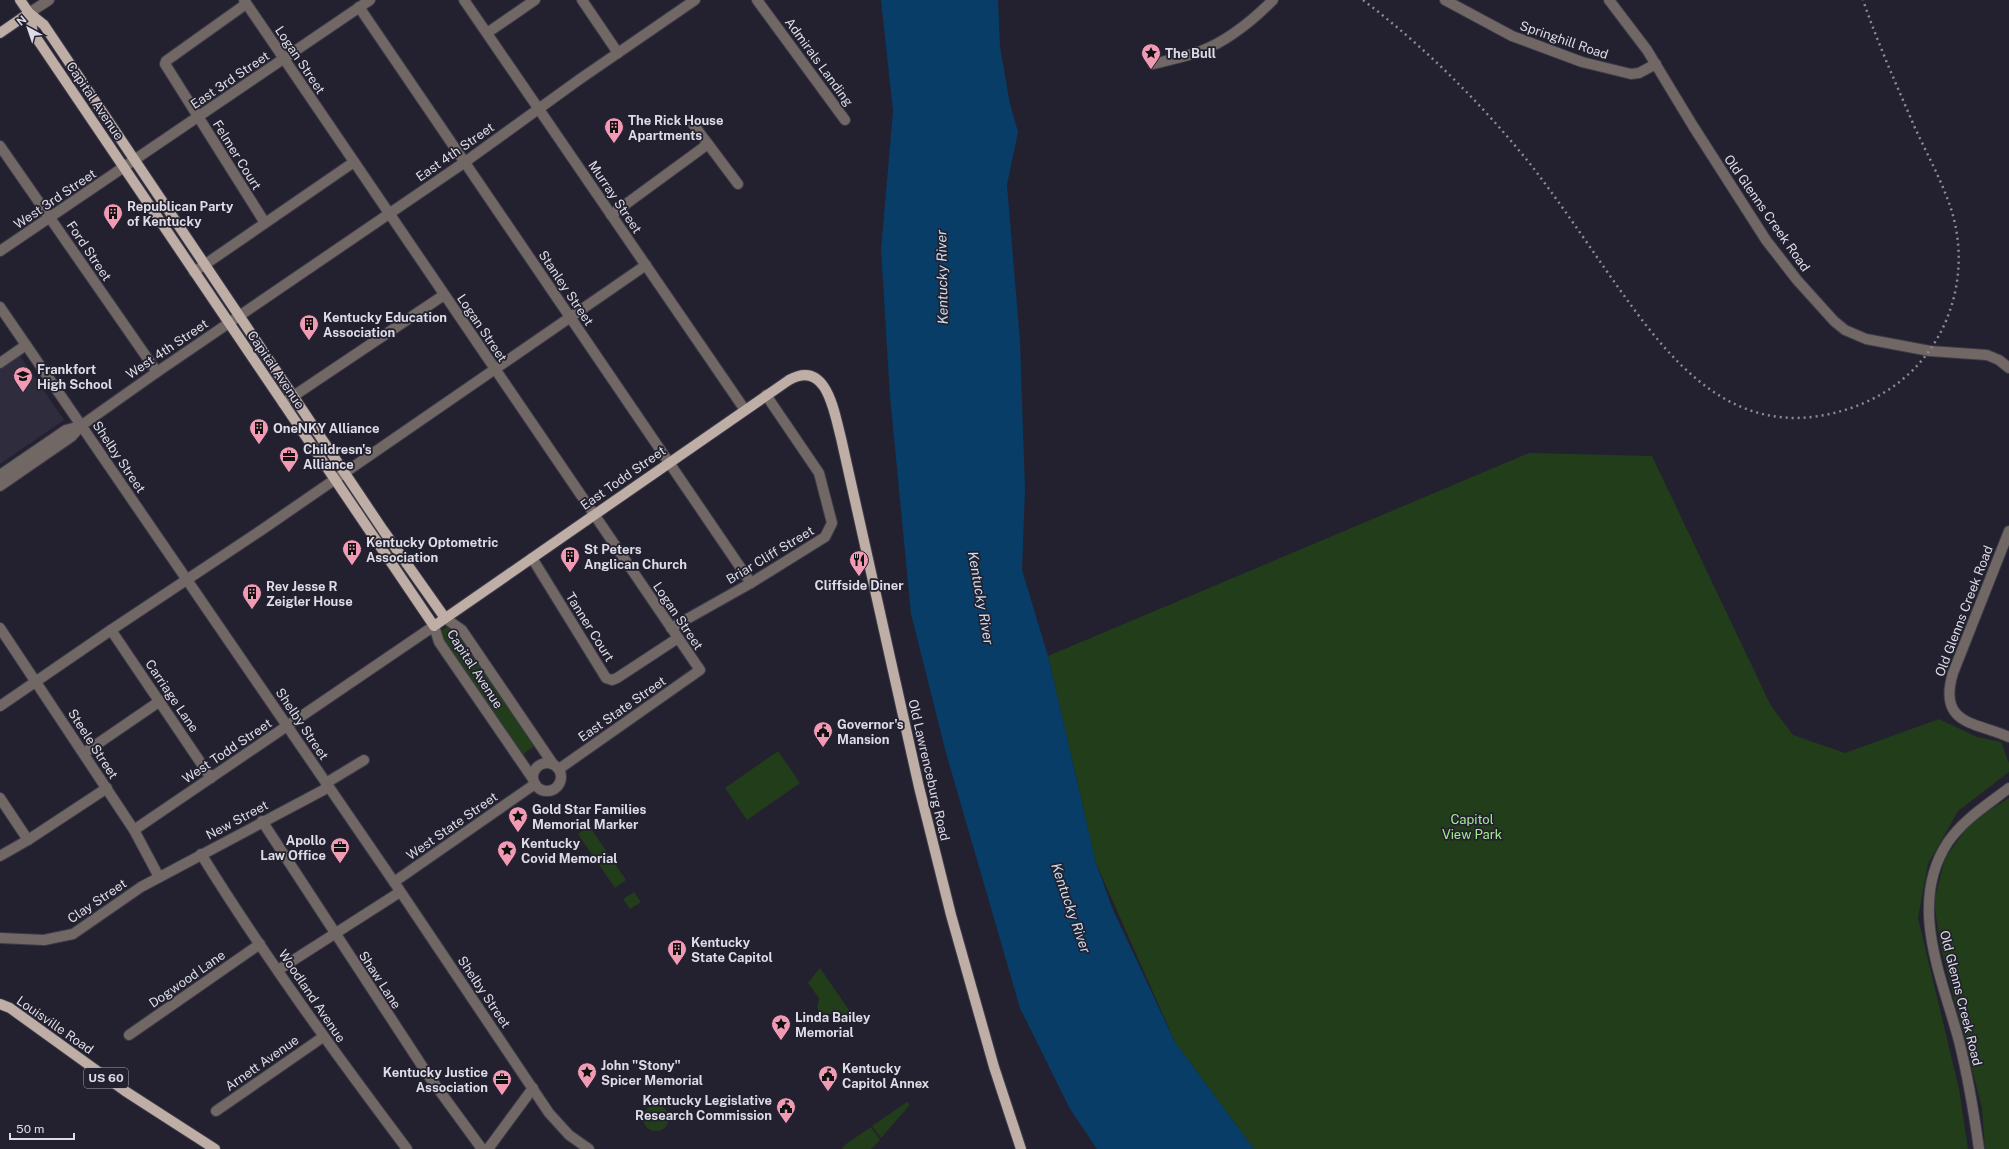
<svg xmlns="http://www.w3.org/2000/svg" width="2009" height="1149" font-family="'Public Sans',sans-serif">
  <rect width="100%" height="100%" fill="#23212f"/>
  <path fill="#2f2c3e" d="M18,353L64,420L0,464V365Z"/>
  <g fill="#223d19">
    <path d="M1529,453L1652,456L1771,706L1793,735L1845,753L1939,719L1977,737L2001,742L2009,763V772L1958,811L1928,864L1918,918L1959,1089L1968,1149H1254L1175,1042L1096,863L1048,656Z"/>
    <path d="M449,626L456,627L537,744L521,756L442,641V630Z"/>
    <path d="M778,751L800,783L747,820L725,788Z"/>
    <path d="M2009,798V1149H1985L1982,1108L1940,944L1934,902L1945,858L1972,821Z"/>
    <path d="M589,826L626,880L615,888L578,834Z"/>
    <path d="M634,892L641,902L630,909L623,899Z"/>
    <path d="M820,968L853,1016L837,1024L831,1014L821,1013L817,1008L819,998L808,983Z"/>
    <path d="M907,1102L909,1103V1106L881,1138L872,1126Z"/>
    <circle cx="656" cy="1118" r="13"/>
    <path d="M871,1127L880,1140L871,1149H842L846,1144Z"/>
  </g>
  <path fill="#073d67" d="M881,0H998L1000,47L1010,104L1018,132L1007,185L1020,342L1025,489L1022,570L1048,656L1096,863L1113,910L1175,1042L1254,1149H1097L1070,1109L1020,1008L946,753L911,614L890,396L881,250L893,111Z"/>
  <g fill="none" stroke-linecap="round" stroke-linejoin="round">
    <defs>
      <g id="minor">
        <path d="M244,0L700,670L559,769"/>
        <path d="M464,0L745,410"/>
        <path d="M582,0L618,53"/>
        <path d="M757,0L845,120"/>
        <path d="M1445,0L1512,36L1582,62L1631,74L1639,73L1656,64"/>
        <path d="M1609,0L1647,50L1693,126L1766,240L1797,280L1834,321L1845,330L1866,339L1930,351L1987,355L1999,360L2009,368"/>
        <path d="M246,4L166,61L165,64L265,223"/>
        <path d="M359,7L751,583"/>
        <path d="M29,13L49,0"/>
        <path d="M487,33L535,0"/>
        <path d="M1153,64C1169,60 1185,57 1201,51C1227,41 1253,20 1273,0"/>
        <path d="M693,124L738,184"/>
        <path d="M0,146L157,372"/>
        <path d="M611,215L708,144"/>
        <path d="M0,251L370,0"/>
        <path d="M194,272L354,162"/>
        <path d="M0,307L394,882L549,1113L569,1135L589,1149"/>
        <path d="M0,363L26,345"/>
        <path d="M283,403L444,295"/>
        <path d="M0,475L66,430L80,426"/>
        <path d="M0,486L71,437L82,425L157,372L465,162L580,79L695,0"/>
        <path d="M2009,531L1953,673C1937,726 1977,722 2009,737"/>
        <path d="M532,558L606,678L612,680L617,678L678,638"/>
        <path d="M445,618L462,630L553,764"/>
        <path d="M0,628L134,830L159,877"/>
        <path d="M671,628L751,583L825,537L832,523L819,473L766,395"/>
        <path d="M111,630L211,778"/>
        <path d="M0,706L111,630L263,529L646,265"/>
        <path d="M84,753L160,701"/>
        <circle cx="547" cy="777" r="14"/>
        <path d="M326,783L364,760"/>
        <path d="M0,798L28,840"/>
        <path d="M262,821L428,1075L482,1149"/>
        <path d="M134,830L434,626L439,642L533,779"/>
        <path d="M201,854C264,956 335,1053 407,1149"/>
        <path d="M0,856L28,840L107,788"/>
        <path d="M394,882L535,784"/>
        <path d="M0,938L44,940L73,934L141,887L329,787"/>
        <path d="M278,970L400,892"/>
        <path d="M129,1035L260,944"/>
        <path d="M216,1111L323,1037"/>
        <path d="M488,1149L533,1088"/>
        <path d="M1979,1149C1974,1113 1968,1077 1959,1041C1942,977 1907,904 1948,842C1964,819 1987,805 2009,788"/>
      </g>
      <g id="major">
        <path d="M20,0L29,13L44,25L383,530L445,618"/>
        <path d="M29,13L33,33L434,626L789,380C827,359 834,412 841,438L919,787L951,915L994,1067L1021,1149"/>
        <path d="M0,33L29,13"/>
        <path d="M0,1004L10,1008L125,1091L215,1149"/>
      </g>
    </defs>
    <use href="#minor" stroke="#3d3b49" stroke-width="12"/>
    <use href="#major" stroke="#3d3b49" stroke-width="12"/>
    <use href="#minor" stroke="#716865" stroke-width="10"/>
    <use href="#major" stroke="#bfaea6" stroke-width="10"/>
    <path stroke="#8c8a96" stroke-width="2.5" stroke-dasharray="2 4" stroke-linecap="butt" d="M1363,0C1426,48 1481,103 1531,165C1558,200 1583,237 1608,273C1659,345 1718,432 1819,416C1850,411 1879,399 1903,379C1951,339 1970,273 1952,212C1943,183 1928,156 1915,128C1897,86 1878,44 1863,0"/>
  </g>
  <defs>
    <symbol id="sight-pin" viewBox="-11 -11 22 30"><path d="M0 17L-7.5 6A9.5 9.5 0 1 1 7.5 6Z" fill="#f19ab3" stroke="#23212f"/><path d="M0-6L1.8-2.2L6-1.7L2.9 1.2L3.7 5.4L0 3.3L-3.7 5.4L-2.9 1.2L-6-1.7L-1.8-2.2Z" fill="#111"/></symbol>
    <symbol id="building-pin" viewBox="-11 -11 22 30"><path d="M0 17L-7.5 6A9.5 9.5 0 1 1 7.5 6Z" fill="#f19ab3" stroke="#23212f"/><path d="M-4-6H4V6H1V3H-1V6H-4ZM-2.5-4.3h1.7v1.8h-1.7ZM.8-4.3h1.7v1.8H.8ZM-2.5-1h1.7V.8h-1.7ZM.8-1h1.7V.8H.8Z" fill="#111"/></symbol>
    <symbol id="school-pin" viewBox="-11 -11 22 30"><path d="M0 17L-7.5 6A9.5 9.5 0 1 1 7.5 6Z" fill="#f19ab3" stroke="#23212f"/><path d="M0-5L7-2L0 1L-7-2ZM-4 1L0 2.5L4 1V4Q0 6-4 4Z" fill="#111"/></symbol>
    <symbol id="office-pin" viewBox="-11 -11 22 30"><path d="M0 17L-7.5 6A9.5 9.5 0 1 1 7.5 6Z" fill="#f19ab3" stroke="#23212f"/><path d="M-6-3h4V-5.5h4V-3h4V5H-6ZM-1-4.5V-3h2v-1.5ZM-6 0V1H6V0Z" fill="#111"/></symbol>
    <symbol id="restaurant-pin" viewBox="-11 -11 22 30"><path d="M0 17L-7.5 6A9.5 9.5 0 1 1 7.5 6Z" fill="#f19ab3" stroke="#23212f"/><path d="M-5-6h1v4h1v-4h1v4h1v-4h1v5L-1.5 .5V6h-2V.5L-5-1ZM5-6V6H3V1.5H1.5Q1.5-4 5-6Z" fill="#111"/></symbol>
    <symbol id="civic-pin" viewBox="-11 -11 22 30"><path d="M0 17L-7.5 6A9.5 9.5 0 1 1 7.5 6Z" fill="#f19ab3" stroke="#23212f"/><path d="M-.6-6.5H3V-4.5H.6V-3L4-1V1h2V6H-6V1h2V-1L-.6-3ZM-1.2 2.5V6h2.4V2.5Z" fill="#111"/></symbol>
  </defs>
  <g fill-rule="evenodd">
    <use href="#sight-pin" x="1140" y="42" width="22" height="30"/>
    <use href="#building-pin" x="603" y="116" width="22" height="30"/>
    <use href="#building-pin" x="102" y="202" width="22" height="30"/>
    <use href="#building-pin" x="298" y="313" width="22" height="30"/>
    <use href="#school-pin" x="12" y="365" width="22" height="30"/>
    <use href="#building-pin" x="248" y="417" width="22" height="30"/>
    <use href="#office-pin" x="278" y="445" width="22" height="30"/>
    <use href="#building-pin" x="341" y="538" width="22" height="30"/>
    <use href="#building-pin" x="559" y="545" width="22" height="30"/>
    <use href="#restaurant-pin" x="848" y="549" width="22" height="30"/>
    <use href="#building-pin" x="241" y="582" width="22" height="30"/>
    <use href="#civic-pin" x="812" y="720" width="22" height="30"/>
    <use href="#sight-pin" x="507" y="805" width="22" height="30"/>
    <use href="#office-pin" x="329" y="836" width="22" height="30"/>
    <use href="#sight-pin" x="496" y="839" width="22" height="30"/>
    <use href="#building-pin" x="666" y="938" width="22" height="30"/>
    <use href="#sight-pin" x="770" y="1013" width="22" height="30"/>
    <use href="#sight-pin" x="576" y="1061" width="22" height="30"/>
    <use href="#civic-pin" x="817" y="1064" width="22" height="30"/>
    <use href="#office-pin" x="491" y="1068" width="22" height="30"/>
    <use href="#civic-pin" x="775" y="1096" width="22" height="30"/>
  </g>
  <g text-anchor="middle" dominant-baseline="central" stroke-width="3.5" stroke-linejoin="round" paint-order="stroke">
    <rect fill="#23212f" stroke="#a5a4af" stroke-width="1" x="84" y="1068" width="44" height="20" rx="3"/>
    <g font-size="12" font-weight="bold" fill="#dddce6">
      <text x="106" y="1078">US 60</text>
    </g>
    <g font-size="13" fill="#dddce6" stroke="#23212f">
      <text transform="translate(1564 40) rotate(19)">Springhill Road</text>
      <text transform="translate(300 60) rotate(56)">Logan Street</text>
      <text transform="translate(819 62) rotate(54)">Admirals Landing</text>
      <text transform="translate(230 80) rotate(-34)">East 3rd Street</text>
      <text transform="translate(95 101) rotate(56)">Capital Avenue</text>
      <text transform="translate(455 152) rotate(-35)">East 4th Street</text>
      <text transform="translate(237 155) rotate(58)">Felmer Court</text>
      <text transform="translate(615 197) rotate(56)">Murray Street</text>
      <text transform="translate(55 199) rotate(-34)">West 3rd Street</text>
      <text transform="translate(1767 213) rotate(55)">Old Glenns Creek Road</text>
      <text transform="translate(89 251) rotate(56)">Ford Street</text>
      <text transform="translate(566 288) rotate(56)">Stanley Street</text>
      <text transform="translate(482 328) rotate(56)">Logan Street</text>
      <text transform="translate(167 349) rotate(-34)">West 4th Street</text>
      <text transform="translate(276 370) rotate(56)">Capital Avenue</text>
      <text transform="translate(119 457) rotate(56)">Shelby Street</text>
      <text transform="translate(623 478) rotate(-35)">East Todd Street</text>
      <text transform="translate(770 555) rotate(-31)">Briar Cliff Street</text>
      <text transform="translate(1964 611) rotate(-69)">Old Glenns Creek Road</text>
      <text transform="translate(678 616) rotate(56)">Logan Street</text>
      <text transform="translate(590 627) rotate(58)">Tanner Court</text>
      <text transform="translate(475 669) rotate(57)">Capital Avenue</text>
      <text transform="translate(172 696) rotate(56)">Carriage Lane</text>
      <text transform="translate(622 709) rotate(-35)">East State Street</text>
      <text transform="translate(302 724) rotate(56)">Shelby Street</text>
      <text transform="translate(93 744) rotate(57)">Steele Street</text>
      <text transform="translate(227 751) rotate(-34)">West Todd Street</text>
      <text transform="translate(929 770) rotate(77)">Old Lawrenceburg Road</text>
      <text transform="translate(237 820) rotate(-28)">New Street</text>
      <text transform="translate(452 826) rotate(-35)">West State Street</text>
      <text transform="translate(97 901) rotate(-34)">Clay Street</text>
      <text transform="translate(187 979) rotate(-35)">Dogwood Lane</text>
      <text transform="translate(380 980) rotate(57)">Shaw Lane</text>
      <text transform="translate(484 992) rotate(56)">Shelby Street</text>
      <text transform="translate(312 996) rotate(56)">Woodland Avenue</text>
      <text transform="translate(1961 998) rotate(76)">Old Glenns Creek Road</text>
      <text transform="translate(55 1025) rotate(35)">Louisville Road</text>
      <text transform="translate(262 1063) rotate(-35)">Arnett Avenue</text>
    </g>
    <g font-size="13" font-weight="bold" fill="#dddce6" stroke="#23212f" text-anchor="start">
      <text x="1165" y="53">The Bull</text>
      <text x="628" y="120">The Rick House<tspan x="628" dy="15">Apartments</tspan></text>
      <text x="127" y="206">Republican Party<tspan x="127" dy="15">of Kentucky</tspan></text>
      <text x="323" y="317">Kentucky Education<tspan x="323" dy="15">Association</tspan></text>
      <text x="37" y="369">Frankfort<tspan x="37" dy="15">High School</tspan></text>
      <text x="273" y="428">OneNKY Alliance</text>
      <text x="303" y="449">Childresn's<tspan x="303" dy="15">Alliance</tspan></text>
      <text x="366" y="542">Kentucky Optometric<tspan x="366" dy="15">Association</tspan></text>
      <text x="584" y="549">St Peters<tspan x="584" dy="15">Anglican Church</tspan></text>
      <text x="859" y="585" text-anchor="middle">Cliffside Diner</text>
      <text x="266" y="586">Rev Jesse R<tspan x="266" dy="15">Zeigler House</tspan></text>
      <text x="837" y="724">Governor's<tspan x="837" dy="15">Mansion</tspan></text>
      <text x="532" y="809">Gold Star Families<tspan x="532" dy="15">Memorial Marker</tspan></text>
      <text x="326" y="840" text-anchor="end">Apollo<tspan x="326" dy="15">Law Office</tspan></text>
      <text x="521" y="843">Kentucky<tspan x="521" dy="15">Covid Memorial</tspan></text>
      <text x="691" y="942">Kentucky<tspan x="691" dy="15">State Capitol</tspan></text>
      <text x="795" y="1017">Linda Bailey<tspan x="795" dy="15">Memorial</tspan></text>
      <text x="601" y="1065">John "Stony"<tspan x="601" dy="15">Spicer Memorial</tspan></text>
      <text x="842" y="1068">Kentucky<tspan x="842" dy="15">Capitol Annex</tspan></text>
      <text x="488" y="1072" text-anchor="end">Kentucky Justice<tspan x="488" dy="15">Association</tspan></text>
      <text x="772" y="1100" text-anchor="end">Kentucky Legislative<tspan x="772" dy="15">Research Commission</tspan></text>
    </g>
    <g font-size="13" fill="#a5ec90" stroke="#23212f">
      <text x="1472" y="819">Capitol<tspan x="1472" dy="15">View Park</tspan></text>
    </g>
    <g font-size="14" font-style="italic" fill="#cddded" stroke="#23212f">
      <text transform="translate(942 277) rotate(-91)">Kentucky River</text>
      <text transform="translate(981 598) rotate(80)">Kentucky River</text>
      <text transform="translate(1071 908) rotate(71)">Kentucky River</text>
    </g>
  </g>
  <g transform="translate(28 28) rotate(320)" stroke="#23212f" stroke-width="3" paint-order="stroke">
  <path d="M0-3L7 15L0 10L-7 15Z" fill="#dddce6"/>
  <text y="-6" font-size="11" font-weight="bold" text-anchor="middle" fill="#dddce6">N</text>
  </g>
  <path d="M10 1133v6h64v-6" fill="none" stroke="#dddce6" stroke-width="2"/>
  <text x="16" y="1133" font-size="12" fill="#dddce6" stroke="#23212f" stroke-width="3" paint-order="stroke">50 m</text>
</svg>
